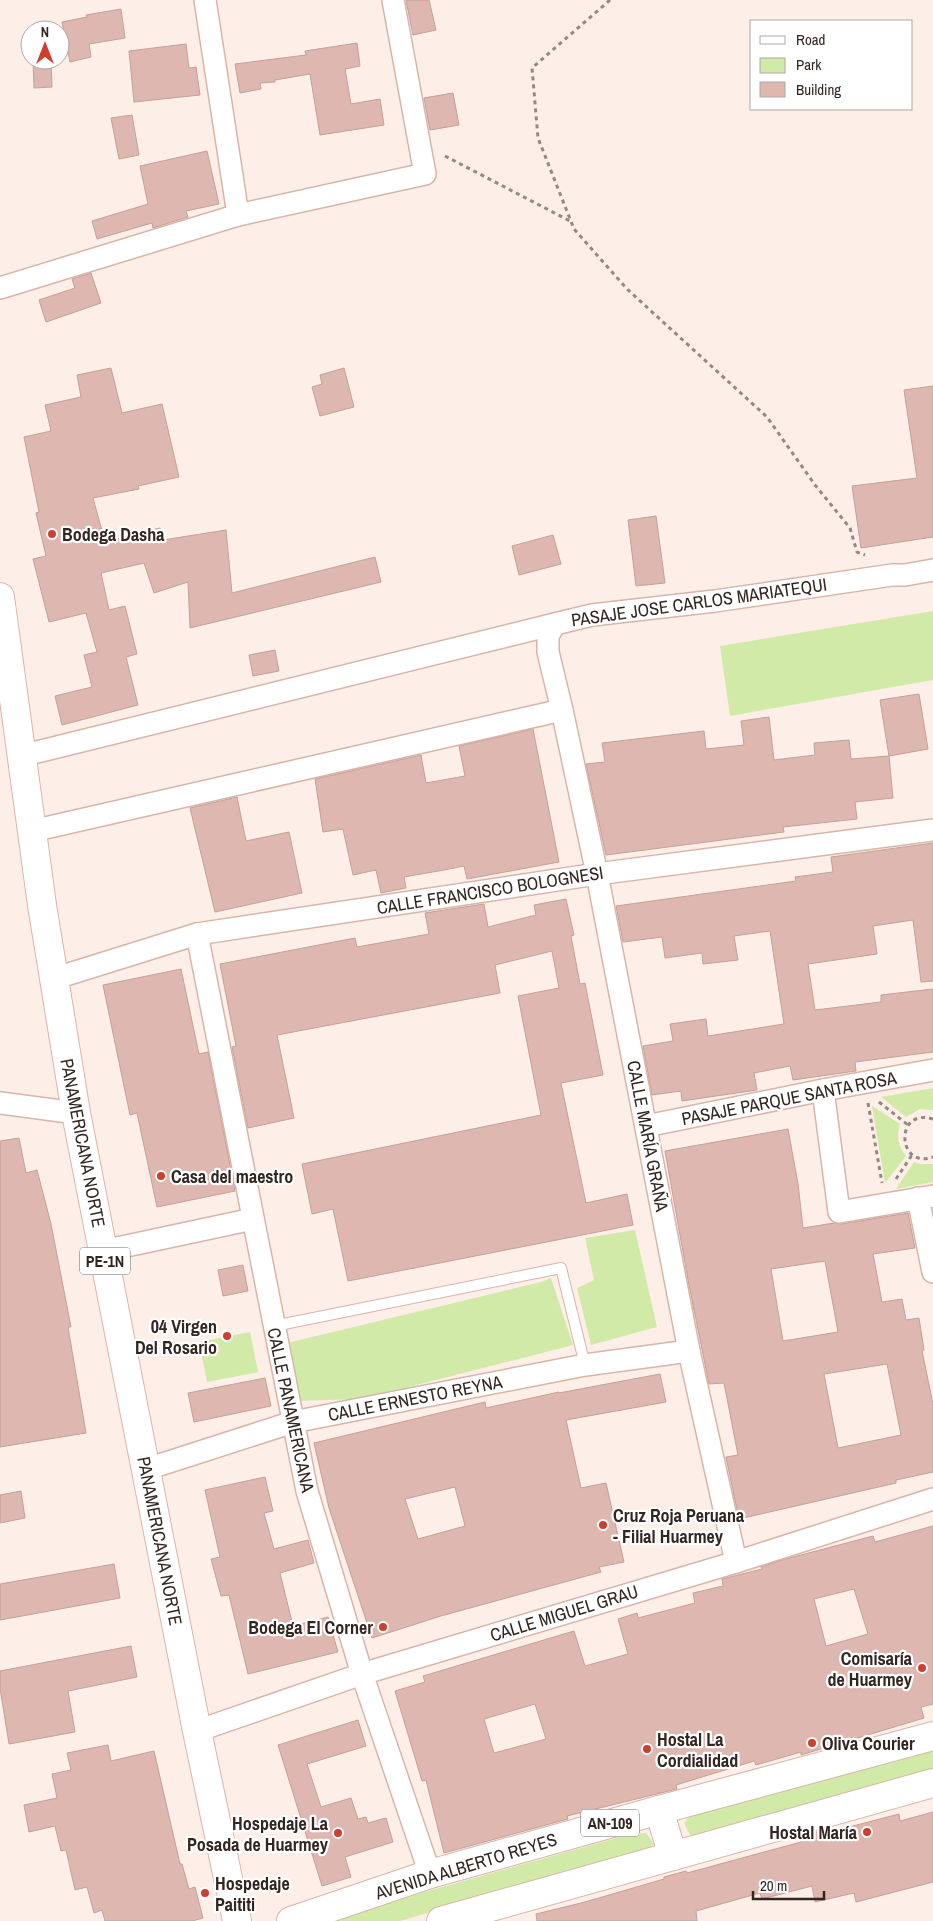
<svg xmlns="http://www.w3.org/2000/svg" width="933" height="1921" font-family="'Archivo Narrow',sans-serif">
  <rect width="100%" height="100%" fill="#fdeee8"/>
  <g fill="#d2eaa7">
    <path d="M933,611V680L730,716L720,646Z"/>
    <path d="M933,1088V1110L920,1109L906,1117L881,1097Z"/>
    <path d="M872,1106L900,1124C896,1136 898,1146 906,1156L885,1183Z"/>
    <path d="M914,1162L920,1164H933V1182L896,1189Z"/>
    <path d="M635,1230L657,1327L591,1345L577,1288L594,1280L585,1238Z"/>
    <path d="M551,1278L573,1345L362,1399L295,1401L287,1343L541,1282Z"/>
    <path d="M250,1332L258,1372L207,1382L199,1342Z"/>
    <path d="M933,1746V1773L706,1838L690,1835L684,1823L694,1812Z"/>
    <path d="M646,1833L654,1844L640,1856L629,1853L400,1921H328L329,1919L631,1834Z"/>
  </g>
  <g fill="#ddb7b0" stroke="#c4a098" fill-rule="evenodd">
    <path d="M406,0H429L436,30L413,35Z"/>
    <path d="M121,9L125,38L89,44L91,57L70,62L62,22L87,17L86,15Z"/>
    <path d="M357,43L360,66L345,69L351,104L380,99L384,125L320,135L310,74L275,80V82L260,83L261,89L240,93L235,64L306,55L305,51Z"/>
    <path d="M186,44L189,68L196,67L200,95L134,102L129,51Z"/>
    <path d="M33,60H51L52,87L34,88Z"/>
    <path d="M453,93L459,125L430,130L424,98Z"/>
    <path d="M132,115L139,155L119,159L111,118Z"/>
    <path d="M207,151L219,204L186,211L188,217L153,228L152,223L97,239L92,221L148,204L140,166Z"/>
    <path d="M91,273L101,303L46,322L39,300L75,288L72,279Z"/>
    <path d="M111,368L122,413L162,404L179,477L138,486L139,489L93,498L105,542L160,528L163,540L226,530L232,593L375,557L381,582L190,628L188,582L154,593L144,563L101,573L109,610L125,606L137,654L126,657L138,705L62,725L55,696L92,687L84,655L97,652L86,613L49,622L33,559L46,556L36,513L39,512L24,437L51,431L45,405L81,397L77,375Z"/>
    <path d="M344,368L354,407L320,416L312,387L322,384L320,375Z"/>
    <path d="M933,386V537L861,548L852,486L917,478L904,390Z"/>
    <path d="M656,516L665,583L636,586L628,520Z"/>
    <path d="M553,535L561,564L519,575L512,546Z"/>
    <path d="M275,650L279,671L253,676L249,655Z"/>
    <path d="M919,694L928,749L889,756L880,700Z"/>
    <path d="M769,717L774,760L815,755L814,743L849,740L851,759L889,756L893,798L855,802L857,819L783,827L784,832L606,855L586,764L605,762L602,743L704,731L706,749L744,745L741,721Z"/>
    <path d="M533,729L559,862L467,879L464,866L444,870L404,877L406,888L381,893L376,870L353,875L343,829L323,832L315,779L421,755L426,783L465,776L459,746Z"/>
    <path d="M237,797L246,841L289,832L302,893L215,912L190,808Z"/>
    <path d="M933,843V981L921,982L913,920L873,926L877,954L808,964L815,1010L881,1002V995L933,989V1052L855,1062L856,1071L793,1080L790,1066L754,1073L757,1090L682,1101L681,1091L652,1095L643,1046L673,1041L670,1024L706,1019L708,1036L784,1024L770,931L734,936L738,960L703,964L702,953L665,958L662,937L623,942L616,906L796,881L795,877L833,872L831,857Z"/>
    <path d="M566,899L574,935L571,936L580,984L585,983L603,1075L561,1083L586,1203L627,1194L633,1225L348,1281L333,1209L312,1214L302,1164L541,1115L518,996L559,988L552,951L495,965L500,993L277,1035L294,1118L248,1128L232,1047L236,1046L220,964L355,938L357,947L429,934L425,913L484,904L488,927L536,915L534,905Z"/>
    <path d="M181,969L199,1054L208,1052L235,1191L157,1207L137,1113L130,1115L103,985Z"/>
    <path d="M788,1129L798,1184L803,1228L834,1223L841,1224L908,1213L915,1248L873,1254L882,1302L902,1299L906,1320L919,1318L924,1350L922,1351L933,1404V1472L896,1480V1483L739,1519L726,1457L738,1455L724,1383L709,1384L688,1280L665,1151ZM825,1261L838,1332L783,1341L771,1269ZM887,1364L901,1435L838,1448L824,1374Z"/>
    <path d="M19,1138L26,1173L37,1170L51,1224L71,1327H68L86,1433L0,1447V1141Z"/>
    <path d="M243,1265L248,1291L223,1296L218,1270Z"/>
    <path d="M660,1374L666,1402L566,1420L581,1488L606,1483L624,1562L599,1567L601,1572L441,1616L372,1638L329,1508L314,1443L485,1402L486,1408L559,1392V1393ZM455,1487L465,1526L418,1539L405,1499Z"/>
    <path d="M265,1378L271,1406L194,1422L188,1393Z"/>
    <path d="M265,1477L273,1511L264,1513L274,1549L308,1540L314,1563L280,1573L293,1626L328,1617L338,1652L248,1674L229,1595L221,1596L211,1559L220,1557L205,1490Z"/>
    <path d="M21,1491L25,1518L0,1523V1495Z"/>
    <path d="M933,1526V1704L921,1707L924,1718L801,1755V1752L756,1765L754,1761L676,1785L677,1789L567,1816L568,1819L444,1853L426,1780L422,1781L395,1691L425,1682L423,1676L574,1631L585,1666L628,1654L618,1619L637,1613L638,1618L695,1603L693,1593L723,1586L722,1579L762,1569L761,1567L782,1560L873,1536L875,1542ZM854,1589L868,1634L826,1646L814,1599ZM535,1704L546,1739L494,1753L484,1719Z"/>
    <path d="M114,1564L120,1598L0,1620V1584Z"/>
    <path d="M131,1646L137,1677L68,1691L75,1732L9,1744L0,1688V1671Z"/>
    <path d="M358,1720L366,1746L307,1764L321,1807L351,1798L358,1819L366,1817L368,1823L386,1818L393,1842L345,1857L351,1877L322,1886L278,1745Z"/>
    <path d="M108,1745L111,1761L154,1751L180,1864H182L189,1889L195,1887L203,1918L192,1921H105L102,1910L94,1913L87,1887L75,1890L66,1850L61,1851L55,1826L29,1832L24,1805L57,1798L52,1774L71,1770L67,1753Z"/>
    <path d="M933,1812V1882L856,1902L854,1893L815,1902L812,1886L762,1899L760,1893L696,1911L697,1921H537L536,1914L585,1902L664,1879V1877L686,1871L687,1873L801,1842L800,1837L833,1827L834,1831L899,1814L900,1821Z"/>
  </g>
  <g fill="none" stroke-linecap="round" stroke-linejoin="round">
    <defs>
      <path id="lane" d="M274,1326L561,1268L585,1365"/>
      <g id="street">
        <path d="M205,0L238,215"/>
        <path d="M0,288L238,215L425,174L393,0"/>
        <path d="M21,756L555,624"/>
        <path d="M32,831L562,710"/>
        <path d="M197,934L307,1491L362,1674L430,1874"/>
        <path d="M53,979L197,934L597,874L933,830"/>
        <path d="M823,1090L839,1212L933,1196"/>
        <path d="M0,1103L76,1113"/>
        <path d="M646,1126L823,1090L933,1070"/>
        <path d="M918,1198L933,1272"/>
        <path d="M103,1251L253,1219"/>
        <path d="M147,1469L293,1422L585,1365L689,1351"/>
        <path d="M736,1562L689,1351L597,874L562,710L548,652V636L555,624L592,615L715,601L892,575H905L933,570"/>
        <path d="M197,1731L362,1674L736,1562L933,1499"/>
      </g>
      <g id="primary">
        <path d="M659,1810L673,1856"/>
        <path d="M291,1921L430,1874L659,1810L933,1736"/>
        <path d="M441,1921L933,1783"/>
      </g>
      <path id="highway" d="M0,597L42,905L76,1113L197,1731L237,1921"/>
    </defs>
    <use href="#lane" stroke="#d9b5a8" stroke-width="12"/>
    <use href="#street" stroke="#d9b5a8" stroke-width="24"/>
    <use href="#primary" stroke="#d9b5a8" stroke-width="30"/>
    <use href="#highway" stroke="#d9b5a8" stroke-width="30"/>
    <g stroke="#958781" stroke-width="3" stroke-dasharray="4 4" stroke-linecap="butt">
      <path d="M610,0L532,68L538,138L574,229L627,289L767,417L815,485L850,528L857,552L865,555"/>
      <path d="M445,156L570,221"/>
      <path d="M879,1102L908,1125"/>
      <path d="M868,1103L882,1183"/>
      <path d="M933,1119C894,1107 897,1170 933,1157"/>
      <path d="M896,1179L912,1155"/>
    </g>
    <use href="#lane" stroke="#fff" stroke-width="10"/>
    <use href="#street" stroke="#fff" stroke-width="21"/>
    <use href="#primary" stroke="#fff" stroke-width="28"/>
    <use href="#highway" stroke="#fff" stroke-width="28"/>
  </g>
  <g fill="#cd402f" stroke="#fff" stroke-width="2">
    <circle cx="52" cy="534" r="5"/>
    <circle cx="161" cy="1176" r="5"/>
    <circle cx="227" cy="1336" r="5"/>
    <circle cx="603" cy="1525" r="5"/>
    <circle cx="383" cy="1627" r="5"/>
    <circle cx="922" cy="1668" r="5"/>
    <circle cx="812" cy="1743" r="5"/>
    <circle cx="647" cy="1749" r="5"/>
    <circle cx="867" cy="1832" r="5"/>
    <circle cx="338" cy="1833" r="5"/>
    <circle cx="205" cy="1893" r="5"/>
  </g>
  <g text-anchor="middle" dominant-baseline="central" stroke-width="4.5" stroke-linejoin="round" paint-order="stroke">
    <g fill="#fff" stroke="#706764" stroke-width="1">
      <rect x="80" y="1247.5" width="50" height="27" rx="4"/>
      <rect x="581" y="1809.5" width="58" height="27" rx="4"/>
    </g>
    <g font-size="16" font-weight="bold" fill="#332621">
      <text x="105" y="1261">PE-1N</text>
      <text x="610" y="1823">AN-109</text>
    </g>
    <g font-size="18" font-weight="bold" fill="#332621" stroke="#fff" text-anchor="start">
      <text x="62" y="534">Bodega Dasha</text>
      <text x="171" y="1176">Casa del maestro</text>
      <text x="217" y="1326" text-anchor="end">04 Virgen<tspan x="217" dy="21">Del Rosario</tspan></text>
      <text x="613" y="1515">Cruz Roja Peruana<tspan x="613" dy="21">- Filial Huarmey</tspan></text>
      <text x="373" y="1627" text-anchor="end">Bodega El Corner</text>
      <text x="912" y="1658" text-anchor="end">Comisaría<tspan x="912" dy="21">de Huarmey</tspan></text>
      <text x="657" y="1739">Hostal La<tspan x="657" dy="21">Cordialidad</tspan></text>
      <text x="822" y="1743">Oliva Courier</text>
      <text x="328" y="1823" text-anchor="end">Hospedaje La<tspan x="328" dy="21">Posada de Huarmey</tspan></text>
      <text x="857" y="1832" text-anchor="end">Hostal María</text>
      <text x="215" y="1883">Hospedaje<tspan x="215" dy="21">Paititi</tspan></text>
    </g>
    <g font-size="18" fill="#332621" stroke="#fff">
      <text transform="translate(699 602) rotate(-8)">PASAJE JOSE CARLOS MARIATEQUI</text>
      <text transform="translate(490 890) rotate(-9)">CALLE FRANCISCO BOLOGNESI</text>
      <text transform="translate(789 1098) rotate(-11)">PASAJE PARQUE SANTA ROSA</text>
      <text transform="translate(648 1136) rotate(79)">CALLE MARÍA GRAÑA</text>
      <text transform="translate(83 1143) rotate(79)">PANAMERICANA NORTE</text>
      <text transform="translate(415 1398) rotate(-11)">CALLE ERNESTO REYNA</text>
      <text transform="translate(291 1410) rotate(78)">CALLE PANAMERICANA</text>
      <text transform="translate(160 1541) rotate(79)">PANAMERICANA NORTE</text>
      <text transform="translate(564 1613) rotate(-17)">CALLE MIGUEL GRAU</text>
      <text transform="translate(466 1866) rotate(-17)">AVENIDA ALBERTO REYES</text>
    </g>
  </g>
  <rect x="750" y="20" width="162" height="90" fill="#ffffff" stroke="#ada8a6"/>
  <rect x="760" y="36" width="25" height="8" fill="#ffffff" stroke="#ada8a6"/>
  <text x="796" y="45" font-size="15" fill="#332621">Road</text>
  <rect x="760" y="58" width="25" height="15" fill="#d2eaa7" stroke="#ada8a6"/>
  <text x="796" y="70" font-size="15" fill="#332621">Park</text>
  <rect x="760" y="82" width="25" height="15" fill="#ddb7b0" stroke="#ada8a6"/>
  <text x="796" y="95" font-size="15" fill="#332621">Building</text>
  <g transform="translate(45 45)"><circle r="24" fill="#ffffff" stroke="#ada8a6"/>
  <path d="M0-4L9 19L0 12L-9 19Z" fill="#cd402f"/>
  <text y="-8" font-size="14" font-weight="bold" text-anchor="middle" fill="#332621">N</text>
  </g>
  <path d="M753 1891v8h71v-8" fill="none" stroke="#332621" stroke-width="2.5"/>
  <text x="760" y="1891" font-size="15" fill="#332621" stroke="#ffffff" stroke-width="4" paint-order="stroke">20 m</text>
</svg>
